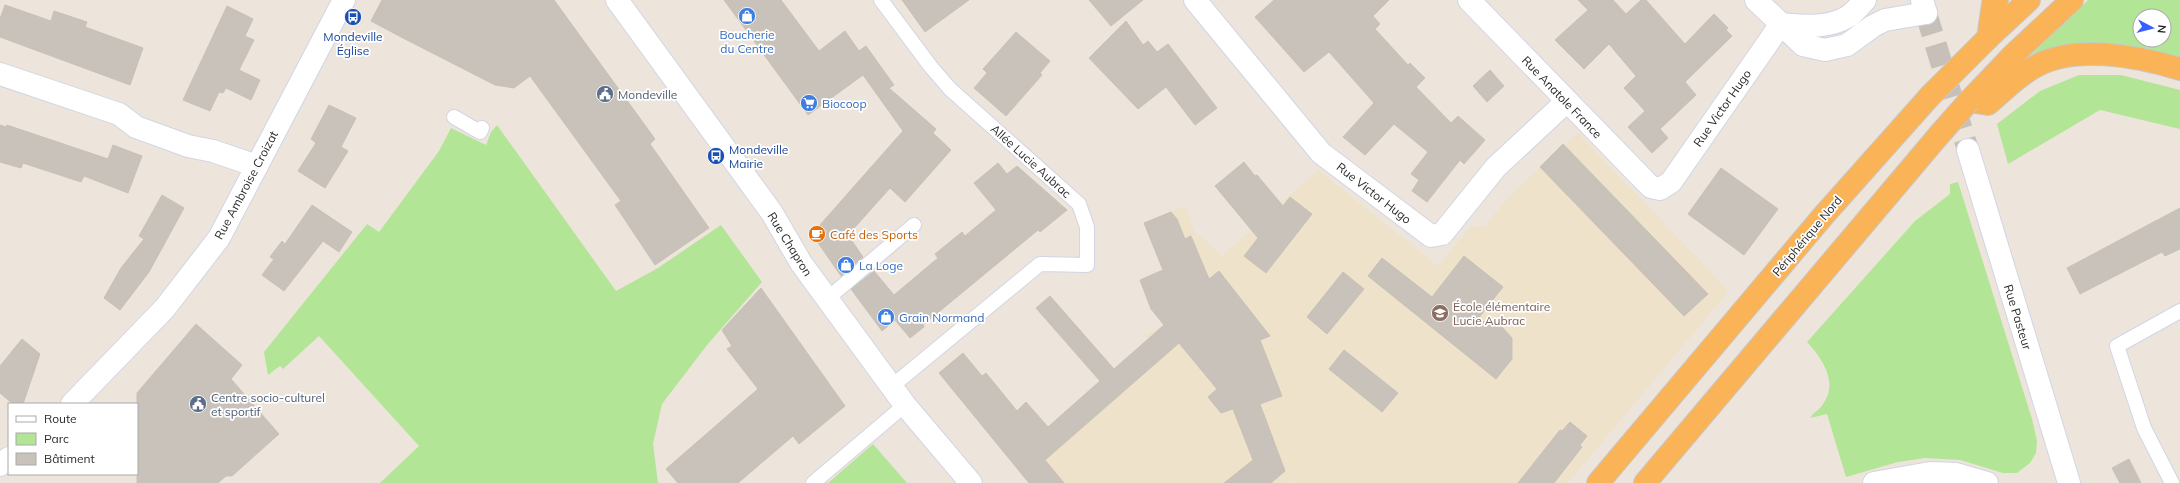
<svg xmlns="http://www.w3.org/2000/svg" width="2180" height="483" font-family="Mulish,sans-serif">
  <rect width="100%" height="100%" fill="#ede5dc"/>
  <path fill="#efe2ca" d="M1578,133L1729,291L1568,483H1293L1292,481L1289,483H1029L1010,460L1148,339L1144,335L1164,326L1177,306L1144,223L1185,206L1196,235L1199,234L1222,256L1318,170L1438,266L1470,227L1485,226L1511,194Z"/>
  <g fill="#b3e596" fill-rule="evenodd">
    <path d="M2088,0H2180V59L2136,47L2006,79ZM2140,16H2164V40H2140Z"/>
    <path d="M2079,75H2121L2180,90V129L2100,110L2008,164L1997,124L2040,91Z"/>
    <path d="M497,125L616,291L658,268L721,225L762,282L707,345L662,404L653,444L658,483H380L419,446L319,336L283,369L280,366L268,375L264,352L367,224L379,232L439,151L451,128L486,145L491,132Z"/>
    <path d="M1958,182L2032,419L2037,441L2036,453L2030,463L2017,473H2003L1960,460L1925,458L1898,462L1846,477L1827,414L1810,418C1813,412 1820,410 1823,404C1839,383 1822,358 1807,342L1915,221L1950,194V184Z"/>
    <path d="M873,444L907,483H828Z"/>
  </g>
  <g fill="#c8c2bb" stroke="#c8c1b5">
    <path d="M382,0H554L655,139L650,144L709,228L655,265L615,205L621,201L530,76L514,88L495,85L403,38L371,21Z"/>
    <path d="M724,0H781L819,51L845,31L859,51L866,46L894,85L889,88L936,129L933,133L951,150L905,202L890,188L848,235L863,257L841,276L812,234L903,131L863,75L808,115Z"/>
    <path d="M902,0H969L925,32Z"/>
    <path d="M1089,0H1143L1111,26Z"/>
    <path d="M1274,0H1389L1373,16L1380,24L1375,29L1408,65L1410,63L1425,78L1416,87L1451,123L1458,116L1485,140L1464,164L1460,160L1427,202L1412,191L1419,180L1411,174L1428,152L1394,124L1365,155L1343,137L1374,103L1329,52L1304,72L1255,17Z"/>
    <path d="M1578,0H1613L1626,14L1641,0H1646L1685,44L1714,14L1728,28L1726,30L1732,36L1685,82L1696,95L1660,129L1668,138L1652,153L1628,127L1645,111L1624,88L1636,76L1609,44L1584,69L1555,40L1588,10Z"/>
    <path d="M5,5L51,21L54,11L87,22L85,27L143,48L130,85L0,37V19Z"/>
    <path d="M227,6L253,19L245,36L254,40L239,70L260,80L251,100L226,88L223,93L219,92L210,111L183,100Z"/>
    <path d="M1126,21L1143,45L1148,41L1157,52L1168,44L1217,108L1195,125L1166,87L1138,109L1089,58Z"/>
    <path d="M1016,32L1050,61L1040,73L1042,75L1006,116L974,88L987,73L983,69Z"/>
    <path d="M1490,70L1504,86L1487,102L1473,86Z"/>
    <path d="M329,105L356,118L341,147L348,151L325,188L298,171L316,143L311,139Z"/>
    <path d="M0,125L6,127L7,125L108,159L113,145L142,156L128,193L84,176L81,182L23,163L21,168L0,162Z"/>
    <path d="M1563,144L1708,294L1684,316L1540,167Z"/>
    <path d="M1244,162L1255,176L1257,175L1283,206L1290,197L1312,214L1266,273L1244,256L1258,238L1215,186Z"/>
    <path d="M998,163L1007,174L1017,166L1067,210L1040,232L1038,230L923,325L924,327L910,338L895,320L882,331L851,289L874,271L894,295L938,258L935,254L962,232L965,236L996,210L974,183Z"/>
    <path d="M1721,168L1778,209L1744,255L1688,214Z"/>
    <path d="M162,195L184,208L149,272L120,310L104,298L121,268L144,239L139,236Z"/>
    <path d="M312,205L352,232L339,252L323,241L284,291L262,275L274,259L270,257L282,241L285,244Z"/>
    <path d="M2180,208V249L2165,256L2162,252L2080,294L2067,268Z"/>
    <path d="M1171,212L1177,219L1185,239L1191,236L1209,279L1219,271L1270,336L1260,340L1282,396L1260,404L1285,471L1271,483H1224L1253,460L1233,409L1221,413L1208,397L1217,389L1179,343L1045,460L1064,483H1029L939,373L963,353L982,376L986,373L1017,411L1026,402L1048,427L1100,381L1036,308L1050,296L1114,369L1164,325L1151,309L1140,280L1163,270L1144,223Z"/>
    <path d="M1464,256L1503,287L1477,320L1501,326L1512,338V359L1496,379L1368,276L1382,258L1432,297Z"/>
    <path d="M1343,272L1364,289L1327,334L1307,317Z"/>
    <path d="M761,288L845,406L799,444L793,436L738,483H678L666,469L758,389L727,349L732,346L722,330Z"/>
    <path d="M196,324L242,365L231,379L279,434L232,476H226L218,483H137V393Z"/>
    <path d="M22,339L40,354L23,404H13L0,393V366Z"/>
    <path d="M1344,350L1398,393L1382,412L1329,369Z"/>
    <path d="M1570,422L1587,436L1580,445L1582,447L1554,483H1518L1560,430L1562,431Z"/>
    <path d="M2129,459L2141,483H2120L2112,468Z"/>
  </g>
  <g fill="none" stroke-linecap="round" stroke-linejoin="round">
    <path stroke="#c6c0b8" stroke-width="22" stroke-dasharray="22 11" stroke-linecap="butt" d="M1926,13L1968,150"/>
    <defs>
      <g id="service">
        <path d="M881,0L931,67L950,89L1079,204L1087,227V265L1040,264L891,387"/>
        <path d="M454,117L480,132L482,128"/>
        <path d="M827,299L914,225"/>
        <path d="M813,483L905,405"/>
        <path d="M2172,483L2144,428L2117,346L2180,311"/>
      </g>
      <g id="minor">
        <path d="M1195,0L1321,153L1431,236L1442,234L1496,167L1566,102"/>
        <path d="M1469,0L1644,180L1651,187L1660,189L1671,182L1781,24"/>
        <path d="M1756,0L1803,45L1825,50L1847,45L1873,26L1885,20L1926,13"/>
        <path d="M1781,24C1804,26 1828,29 1849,16C1855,12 1860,5 1865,0"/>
        <path d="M0,74L119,114L136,127L188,146L213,151L257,166"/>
        <path d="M72,404L165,308L219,238L344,0"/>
        <path d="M0,465L9,458"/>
        <path d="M1874,483L1930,473L1956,474L1987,483"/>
      </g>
      <path id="tertiary" d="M617,0L772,213L801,263L905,405L971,483"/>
      <g id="secondary">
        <path d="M1922,0L1926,13"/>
        <path d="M1968,150L2069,483"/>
      </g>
      <g id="trunk">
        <path d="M1988,38L2029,0"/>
        <path d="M1988,38L1993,4L1997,0"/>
        <path d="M1969,101L1988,104C2002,92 2016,78 2031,69C2071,43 2137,56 2180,69"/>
        <path d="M1969,101L2013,55L2072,0"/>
        <path d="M1598,483L1824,215L1930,96"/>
        <path d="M1645,483L1939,135"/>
      </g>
    </defs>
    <use href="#service" stroke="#d1d5e4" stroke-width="16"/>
    <use href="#minor" stroke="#d1d5e4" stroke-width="24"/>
    <use href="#tertiary" stroke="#d1d5e4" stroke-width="24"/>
    <use href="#secondary" stroke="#d1d5e4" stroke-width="24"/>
    <use href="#trunk" stroke="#c8c8c8" stroke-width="24"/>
    <use href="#service" stroke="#fff" stroke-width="14"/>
    <use href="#minor" stroke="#fff" stroke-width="22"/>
    <use href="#tertiary" stroke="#fff" stroke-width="22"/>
    <use href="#secondary" stroke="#fff" stroke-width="22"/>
    <use href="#trunk" stroke="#fab356" stroke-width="22"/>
    <defs>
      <g id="trunk-bridge">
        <path d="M1930,96L1988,38"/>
        <path d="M1939,135L1969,101"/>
      </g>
    </defs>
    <use href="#trunk-bridge" stroke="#c8c8c8" stroke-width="24" stroke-linecap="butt"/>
    <use href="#trunk-bridge" stroke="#fab356" stroke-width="22"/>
  </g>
  <defs>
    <symbol id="shop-disc" viewBox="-11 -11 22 22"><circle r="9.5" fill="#3f7fe0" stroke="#fff"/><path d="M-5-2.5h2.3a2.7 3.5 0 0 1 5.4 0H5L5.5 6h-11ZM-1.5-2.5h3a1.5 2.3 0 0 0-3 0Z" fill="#fff"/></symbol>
    <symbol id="bus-disc" viewBox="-11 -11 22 22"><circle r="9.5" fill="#1a4fb4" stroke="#fff"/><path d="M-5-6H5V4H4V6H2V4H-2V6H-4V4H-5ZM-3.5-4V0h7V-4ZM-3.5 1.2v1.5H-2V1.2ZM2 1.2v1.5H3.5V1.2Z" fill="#fff"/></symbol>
    <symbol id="civic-disc" viewBox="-11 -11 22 22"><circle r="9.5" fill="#5c6f8a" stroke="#fff"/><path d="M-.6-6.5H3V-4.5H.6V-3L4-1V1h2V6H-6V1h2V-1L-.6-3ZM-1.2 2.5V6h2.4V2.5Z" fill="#fff"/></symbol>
    <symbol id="supermarket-disc" viewBox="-11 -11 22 22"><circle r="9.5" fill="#3f7fe0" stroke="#fff"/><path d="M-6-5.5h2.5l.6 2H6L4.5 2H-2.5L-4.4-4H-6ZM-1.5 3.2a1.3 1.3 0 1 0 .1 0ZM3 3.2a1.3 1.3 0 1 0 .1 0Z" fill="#fff"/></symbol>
    <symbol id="cafe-disc" viewBox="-11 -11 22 22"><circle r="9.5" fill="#e8710a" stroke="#fff"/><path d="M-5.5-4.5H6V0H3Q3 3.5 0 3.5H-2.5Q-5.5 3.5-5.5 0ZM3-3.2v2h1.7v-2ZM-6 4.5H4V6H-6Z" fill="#fff"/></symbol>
    <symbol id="school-disc" viewBox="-11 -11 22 22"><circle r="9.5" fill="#8d6e63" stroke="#fff"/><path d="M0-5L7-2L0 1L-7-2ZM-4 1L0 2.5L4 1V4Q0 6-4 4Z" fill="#fff"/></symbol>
  </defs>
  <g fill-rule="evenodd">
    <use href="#shop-disc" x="737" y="6" width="20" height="20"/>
    <use href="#bus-disc" x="343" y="7" width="20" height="20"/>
    <use href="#civic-disc" x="595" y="84" width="20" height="20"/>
    <use href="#supermarket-disc" x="799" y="93" width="20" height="20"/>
    <use href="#bus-disc" x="706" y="146" width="20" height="20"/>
    <use href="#cafe-disc" x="807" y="224" width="20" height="20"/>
    <use href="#shop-disc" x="836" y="255" width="20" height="20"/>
    <use href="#school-disc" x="1430" y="303" width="20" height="20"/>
    <use href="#shop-disc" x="876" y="307" width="20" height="20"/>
    <use href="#civic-disc" x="188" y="394" width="20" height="20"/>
  </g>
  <g text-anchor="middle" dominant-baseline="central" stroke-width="3.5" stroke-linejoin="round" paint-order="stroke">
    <g font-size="12" fill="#366cbe" stroke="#fff" text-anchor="start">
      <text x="747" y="34" text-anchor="middle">Boucherie<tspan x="747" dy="14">du Centre</tspan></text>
      <text x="822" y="103">Biocoop</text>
      <text x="859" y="265">La Loge</text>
      <text x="899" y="317">Grain Normand</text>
    </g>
    <g font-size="12" fill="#164399" stroke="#fff">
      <text x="353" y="36">Mondeville<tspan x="353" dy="14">Église</tspan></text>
      <text x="729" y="149" text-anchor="start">Mondeville<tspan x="729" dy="14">Mairie</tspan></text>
    </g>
    <g font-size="12" fill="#4e5e75" stroke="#fff" text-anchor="start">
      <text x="618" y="94">Mondeville</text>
      <text x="211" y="397">Centre socio-culturel<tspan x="211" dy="14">et sportif</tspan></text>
    </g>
    <g font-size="12" fill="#2a2a2a" stroke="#fff">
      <text transform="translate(1562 97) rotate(46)">Rue Anatole France</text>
      <text transform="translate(1722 108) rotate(-55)">Rue Victor Hugo</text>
      <text transform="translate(1031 161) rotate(42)">Allée Lucie Aubrac</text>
      <text transform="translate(246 185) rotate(-62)">Rue Ambroise Croizat</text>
      <text transform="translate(1374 193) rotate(38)">Rue Victor Hugo</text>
      <text transform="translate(1807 236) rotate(-50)">Périphérique Nord</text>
      <text transform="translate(790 244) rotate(58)">Rue Chapron</text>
      <text transform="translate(2018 317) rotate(73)">Rue Pasteur</text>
    </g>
    <g font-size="12" fill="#c56008" stroke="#fff" text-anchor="start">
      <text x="830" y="234">Café des Sports</text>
    </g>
    <g font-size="12" fill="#785e54" stroke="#fff" text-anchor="start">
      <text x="1453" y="306">École élémentaire<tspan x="1453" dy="14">Lucie Aubrac</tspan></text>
    </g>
  </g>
  <rect x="8" y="403" width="130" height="72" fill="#ffffff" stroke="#aaaaaa"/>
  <rect x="16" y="416" width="20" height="6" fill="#ffffff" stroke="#aaaaaa"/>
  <text x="44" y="423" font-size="12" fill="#2a2a2a">Route</text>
  <rect x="16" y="433" width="20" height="12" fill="#b3e596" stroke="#aaaaaa"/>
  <text x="44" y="443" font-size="12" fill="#2a2a2a">Parc</text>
  <rect x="16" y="453" width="20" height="12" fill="#c8c2bb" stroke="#aaaaaa"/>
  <text x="44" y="463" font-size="12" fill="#2a2a2a">Bâtiment</text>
  <g transform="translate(2152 28) rotate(97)"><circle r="19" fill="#ffffff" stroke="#aaaaaa"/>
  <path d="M0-3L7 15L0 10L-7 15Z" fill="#3661ff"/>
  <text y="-6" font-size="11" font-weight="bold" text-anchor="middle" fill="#2a2a2a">N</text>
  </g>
</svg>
